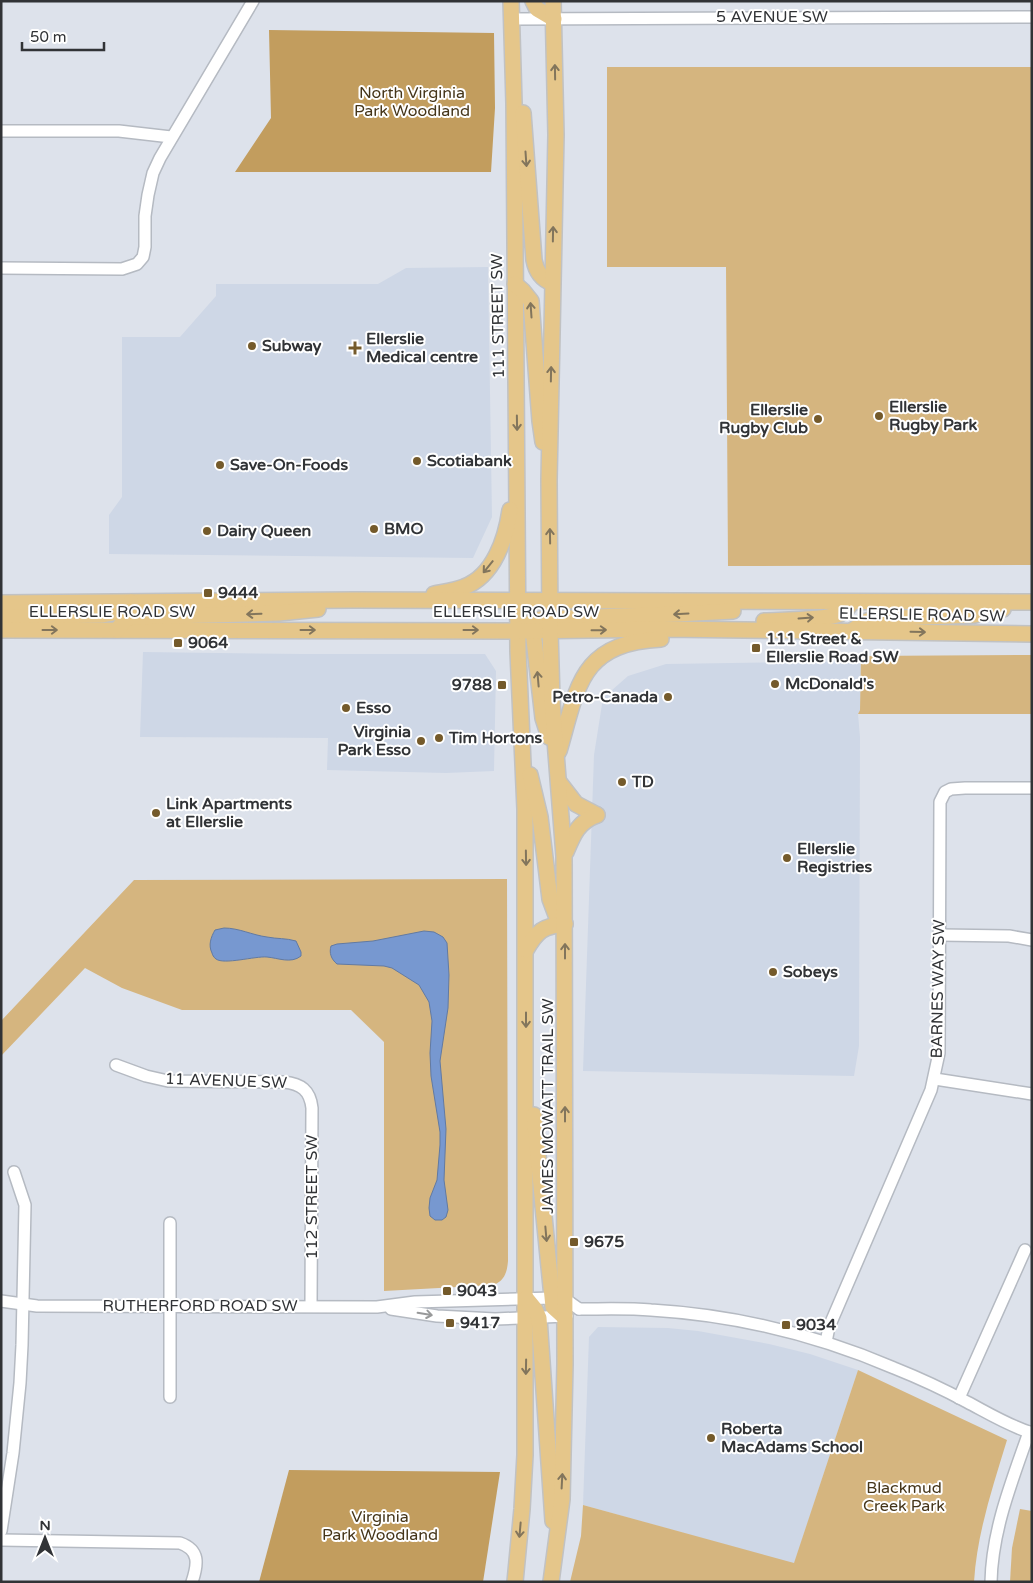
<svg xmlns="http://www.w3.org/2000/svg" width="1033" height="1583" font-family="'Varela Round',sans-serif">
  <rect width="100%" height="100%" fill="#dde2eb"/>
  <g fill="#ced7e6">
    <path d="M488,267L492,517L473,558L109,554V515L122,497V337H180L216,296V284H378L406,268Z"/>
    <path d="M143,652L302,654H485L496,671L494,771L446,773L327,770L328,738L140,737Z"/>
    <path d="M861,661L860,710L858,714L860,737L859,1046L854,1076L583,1071L594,755L603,698L628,676L666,664Z"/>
    <path d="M598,1327L668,1328L698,1331L769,1344L810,1354L858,1370L794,1564L583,1505L589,1337Z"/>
  </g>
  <g fill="#d5b57f">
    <path d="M607,67H1032V565L728,566L726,267H607Z"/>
    <path d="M1032,655V714H858L860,710L861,656Z"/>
    <path d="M507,879L508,1261C507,1272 505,1280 494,1285L384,1291V1042L351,1010H182L122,988L85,968L1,1056V1021L134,880Z"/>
    <path d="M858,1370L1007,1440C993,1486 977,1533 974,1582H570L581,1536L583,1505L794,1563Z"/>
    <path d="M1020,1509L1032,1511V1582H1010L1012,1548Z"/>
  </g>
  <g fill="#c29d5e">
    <path d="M269,30L494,33L495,108L491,172H235L271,118Z"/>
    <path d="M289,1470L500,1472L483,1582H259Z"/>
  </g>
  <g fill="#7798d0" stroke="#627aa2">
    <path d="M224,928C239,928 252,935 267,937C277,939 286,938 296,941L301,952V956C291,964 278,958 267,957C255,956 224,965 216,959C214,958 212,954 212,953C208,945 211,937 215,930Z"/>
    <path d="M424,931L434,932L443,937L447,943L449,975L448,1008L440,1061L446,1129L444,1180L448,1210L446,1217L442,1220H435L430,1216L429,1208L430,1198L437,1180L440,1145V1132L431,1076L430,1053L432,1021L429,1002L419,985L392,968L384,966L337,964C331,959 329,953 331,946L337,944L373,941Z"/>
  </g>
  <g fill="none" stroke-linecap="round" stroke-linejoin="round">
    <defs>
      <g id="minor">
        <path d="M512,19L1032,17"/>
        <path d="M1,131H119L171,137"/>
        <path d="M1,268L122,269L137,264L143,257L145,247V216L148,195L153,173L160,158L253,1"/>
        <path d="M940,935L1009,936L1032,940"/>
        <path d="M116,1065L146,1076L168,1081L284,1082C301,1084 310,1090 312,1108L311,1306"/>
        <path d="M935,1079L1032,1094"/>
        <path d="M1,1301L37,1306L377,1307L415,1302L552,1298L565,1299L579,1309"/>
        <path d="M391,1309L437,1316L495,1319L567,1316"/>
        <path d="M579,1309C603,1309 628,1308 651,1310C735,1315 817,1335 894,1368C919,1378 943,1389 967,1402C988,1413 1009,1426 1032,1433"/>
        <path d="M826,1342L829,1327L931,1090L939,1053L940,802L945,792L951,789L965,788H1032"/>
        <path d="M170,1397V1223"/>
        <path d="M959,1398L1025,1250"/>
        <path d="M1,1531L13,1453L20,1383L22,1345L25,1205L14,1172"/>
        <path d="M1,1540L180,1543C200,1550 198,1564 192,1582"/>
        <path d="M991,1582C992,1530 1012,1481 1029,1432"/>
      </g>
      <g id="major">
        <path d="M511,1L514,103L518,651L525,809V1455L522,1509L515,1582"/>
        <path d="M533,1L537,9L554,19"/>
        <path d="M523,113L534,260C536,271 541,279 552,283"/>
        <path d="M515,284L523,291L531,301L540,421L543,442"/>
        <path d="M434,594C444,592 454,591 464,587C494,576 506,538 510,510"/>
        <path d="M1,603L354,600L1032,602"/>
        <path d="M1,617L101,615L118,612L125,609L131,602"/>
        <path d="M764,621C783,620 824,620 840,614C846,611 848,608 851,603"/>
        <path d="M532,622L543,718L549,737"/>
        <path d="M521,629L541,619L677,614L733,611"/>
        <path d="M1,630L518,631L665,629L1032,634"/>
        <path d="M117,630L125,620L132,617L279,613L318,609"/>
        <path d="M852,631L864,622L873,619L975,615L1003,609"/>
        <path d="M559,751C578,686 580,643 661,639"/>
        <path d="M530,775L540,817L550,899L556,915L565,924"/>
        <path d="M559,782L576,804L597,815"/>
        <path d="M566,852C573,835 578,822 597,815"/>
        <path d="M526,950C537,931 543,926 565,924"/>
        <path d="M534,1115L553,1307L564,1317"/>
        <path d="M526,1298L535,1309L539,1318L553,1521"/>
        <path d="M551,1582L562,1499L565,1364L564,856L552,701L550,630L549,480L556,135L553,1"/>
      </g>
    </defs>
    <use href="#minor" stroke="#b5bac2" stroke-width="14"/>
    <use href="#major" stroke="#c1c2c3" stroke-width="18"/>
    <use href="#minor" stroke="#fff" stroke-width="11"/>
    <use href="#major" stroke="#e5c68a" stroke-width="15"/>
  </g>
  <defs><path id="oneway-shaft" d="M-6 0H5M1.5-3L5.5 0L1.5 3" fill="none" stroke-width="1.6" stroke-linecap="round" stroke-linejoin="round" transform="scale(1.25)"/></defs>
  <g stroke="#82755c">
    <use href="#oneway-shaft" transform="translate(555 72) rotate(-91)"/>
    <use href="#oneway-shaft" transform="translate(526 159) rotate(86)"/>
    <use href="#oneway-shaft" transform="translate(553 234) rotate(-89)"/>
    <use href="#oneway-shaft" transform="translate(531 310) rotate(-94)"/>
    <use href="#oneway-shaft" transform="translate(551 374) rotate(-89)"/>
    <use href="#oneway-shaft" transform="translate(517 423) rotate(89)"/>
    <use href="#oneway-shaft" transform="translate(550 536) rotate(-91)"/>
    <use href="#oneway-shaft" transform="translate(488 567) rotate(129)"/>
    <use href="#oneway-shaft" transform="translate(254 614) rotate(178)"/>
    <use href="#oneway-shaft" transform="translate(681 614) rotate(177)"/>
    <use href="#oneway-shaft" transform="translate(806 618) rotate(-4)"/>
    <use href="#oneway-shaft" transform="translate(50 630)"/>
    <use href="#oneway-shaft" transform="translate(308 630)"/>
    <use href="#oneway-shaft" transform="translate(471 630)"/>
    <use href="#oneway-shaft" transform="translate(599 630) rotate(-1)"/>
    <use href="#oneway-shaft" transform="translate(918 632) rotate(1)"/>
    <use href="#oneway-shaft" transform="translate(538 679) rotate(-95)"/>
    <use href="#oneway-shaft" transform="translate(526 858) rotate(89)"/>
    <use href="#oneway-shaft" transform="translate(565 951) rotate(-90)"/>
    <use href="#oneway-shaft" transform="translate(526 1020) rotate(90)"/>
    <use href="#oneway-shaft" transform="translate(565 1114) rotate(-90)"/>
    <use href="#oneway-shaft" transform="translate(546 1234) rotate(85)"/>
    <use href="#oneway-shaft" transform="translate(526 1367) rotate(91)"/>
    <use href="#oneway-shaft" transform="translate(562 1481) rotate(-87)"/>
    <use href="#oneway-shaft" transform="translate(520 1530) rotate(95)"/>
  </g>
  <use stroke="#98999a" href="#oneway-shaft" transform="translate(425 1314) rotate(9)"/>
  <g fill="#745a2b" stroke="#fff" stroke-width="2">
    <circle cx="252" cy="346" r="5"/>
    <path d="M352.5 340.5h5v5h5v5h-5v5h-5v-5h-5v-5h5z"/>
    <circle cx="879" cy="416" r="5"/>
    <circle cx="818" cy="419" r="5"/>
    <circle cx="417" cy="461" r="5"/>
    <circle cx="220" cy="465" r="5"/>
    <circle cx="374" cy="529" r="5"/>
    <circle cx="207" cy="531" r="5"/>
    <rect x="203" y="588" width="10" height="10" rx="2.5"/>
    <rect x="173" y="638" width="10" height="10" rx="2.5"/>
    <rect x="751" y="643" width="10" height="10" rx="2.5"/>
    <circle cx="775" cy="684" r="5"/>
    <rect x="497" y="680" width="10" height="10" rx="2.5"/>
    <circle cx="668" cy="697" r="5"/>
    <circle cx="346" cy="708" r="5"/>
    <circle cx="439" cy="738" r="5"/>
    <circle cx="421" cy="741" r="5"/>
    <circle cx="622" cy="782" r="5"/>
    <circle cx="156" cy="813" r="5"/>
    <circle cx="787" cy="858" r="5"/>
    <circle cx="773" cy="972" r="5"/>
    <rect x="569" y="1237" width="10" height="10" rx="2.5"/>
    <rect x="442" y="1286" width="10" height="10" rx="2.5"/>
    <rect x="445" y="1318" width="10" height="10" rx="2.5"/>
    <rect x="781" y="1320" width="10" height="10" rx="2.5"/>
    <circle cx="711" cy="1438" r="5"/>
  </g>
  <g text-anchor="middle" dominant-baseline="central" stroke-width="4" stroke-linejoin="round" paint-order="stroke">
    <g font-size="16" fill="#313336" stroke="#fff">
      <text x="772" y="17">5 AVENUE SW</text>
      <text transform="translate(498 316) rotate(-91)">111 STREET SW</text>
      <text x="112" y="612">ELLERSLIE ROAD SW</text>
      <text x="516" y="612">ELLERSLIE ROAD SW</text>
      <text transform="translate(922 615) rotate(1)">ELLERSLIE ROAD SW</text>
      <text transform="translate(938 989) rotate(-89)">BARNES WAY SW</text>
      <text transform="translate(226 1081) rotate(2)">11 AVENUE SW</text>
      <text transform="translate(548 1106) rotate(-90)">JAMES MOWATT TRAIL SW</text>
      <text transform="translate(312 1197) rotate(-90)">112 STREET SW</text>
      <text x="200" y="1306">RUTHERFORD ROAD SW</text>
    </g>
    <g font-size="16" fill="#453519" stroke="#fff">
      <text x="412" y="93">North Virginia<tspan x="412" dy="18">Park Woodland</tspan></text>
      <text x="904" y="1488">Blackmud<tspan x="904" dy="18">Creek Park</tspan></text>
      <text x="380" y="1517">Virginia<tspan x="380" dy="18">Park Woodland</tspan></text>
    </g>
    <g font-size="16" font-weight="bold" fill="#313336" stroke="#fff" text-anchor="start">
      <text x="366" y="339">Ellerslie<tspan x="366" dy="18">Medical centre</tspan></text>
      <text x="262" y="346">Subway</text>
      <text x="889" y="407">Ellerslie<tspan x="889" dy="18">Rugby Park</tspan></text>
      <text x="808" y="410" text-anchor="end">Ellerslie<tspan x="808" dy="18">Rugby Club</tspan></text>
      <text x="427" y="461">Scotiabank</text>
      <text x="230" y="465">Save-On-Foods</text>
      <text x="384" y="529">BMO</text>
      <text x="217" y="531">Dairy Queen</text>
      <text x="218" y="593">9444</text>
      <text x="766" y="639">111 Street &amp;<tspan x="766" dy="18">Ellerslie Road SW</tspan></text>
      <text x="188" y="643">9064</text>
      <text x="785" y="684">McDonald's</text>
      <text x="492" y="685" text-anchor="end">9788</text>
      <text x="658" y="697" text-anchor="end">Petro-Canada</text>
      <text x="356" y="708">Esso</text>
      <text x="411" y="732" text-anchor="end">Virginia<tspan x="411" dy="18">Park Esso</tspan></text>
      <text x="449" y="738">Tim Hortons</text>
      <text x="632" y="782">TD</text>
      <text x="166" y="804">Link Apartments<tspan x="166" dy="18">at Ellerslie</tspan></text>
      <text x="797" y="849">Ellerslie<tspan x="797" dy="18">Registries</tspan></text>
      <text x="783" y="972">Sobeys</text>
      <text x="584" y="1242">9675</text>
      <text x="457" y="1291">9043</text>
      <text x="460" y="1323">9417</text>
      <text x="796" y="1325">9034</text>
      <text x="721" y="1429">Roberta<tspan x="721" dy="18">MacAdams School</tspan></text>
    </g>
  </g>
  <rect width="1033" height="1583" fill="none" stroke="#313336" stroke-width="5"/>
  <g transform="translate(45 1538)" stroke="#ffffff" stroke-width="4" paint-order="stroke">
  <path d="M0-4L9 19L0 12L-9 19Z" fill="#313336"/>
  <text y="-8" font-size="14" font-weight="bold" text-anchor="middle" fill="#313336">N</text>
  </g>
  <path d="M22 42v8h82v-8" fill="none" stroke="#313336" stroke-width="2.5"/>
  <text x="30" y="42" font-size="15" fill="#313336" stroke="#ffffff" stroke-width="4" paint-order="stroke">50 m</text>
</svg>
